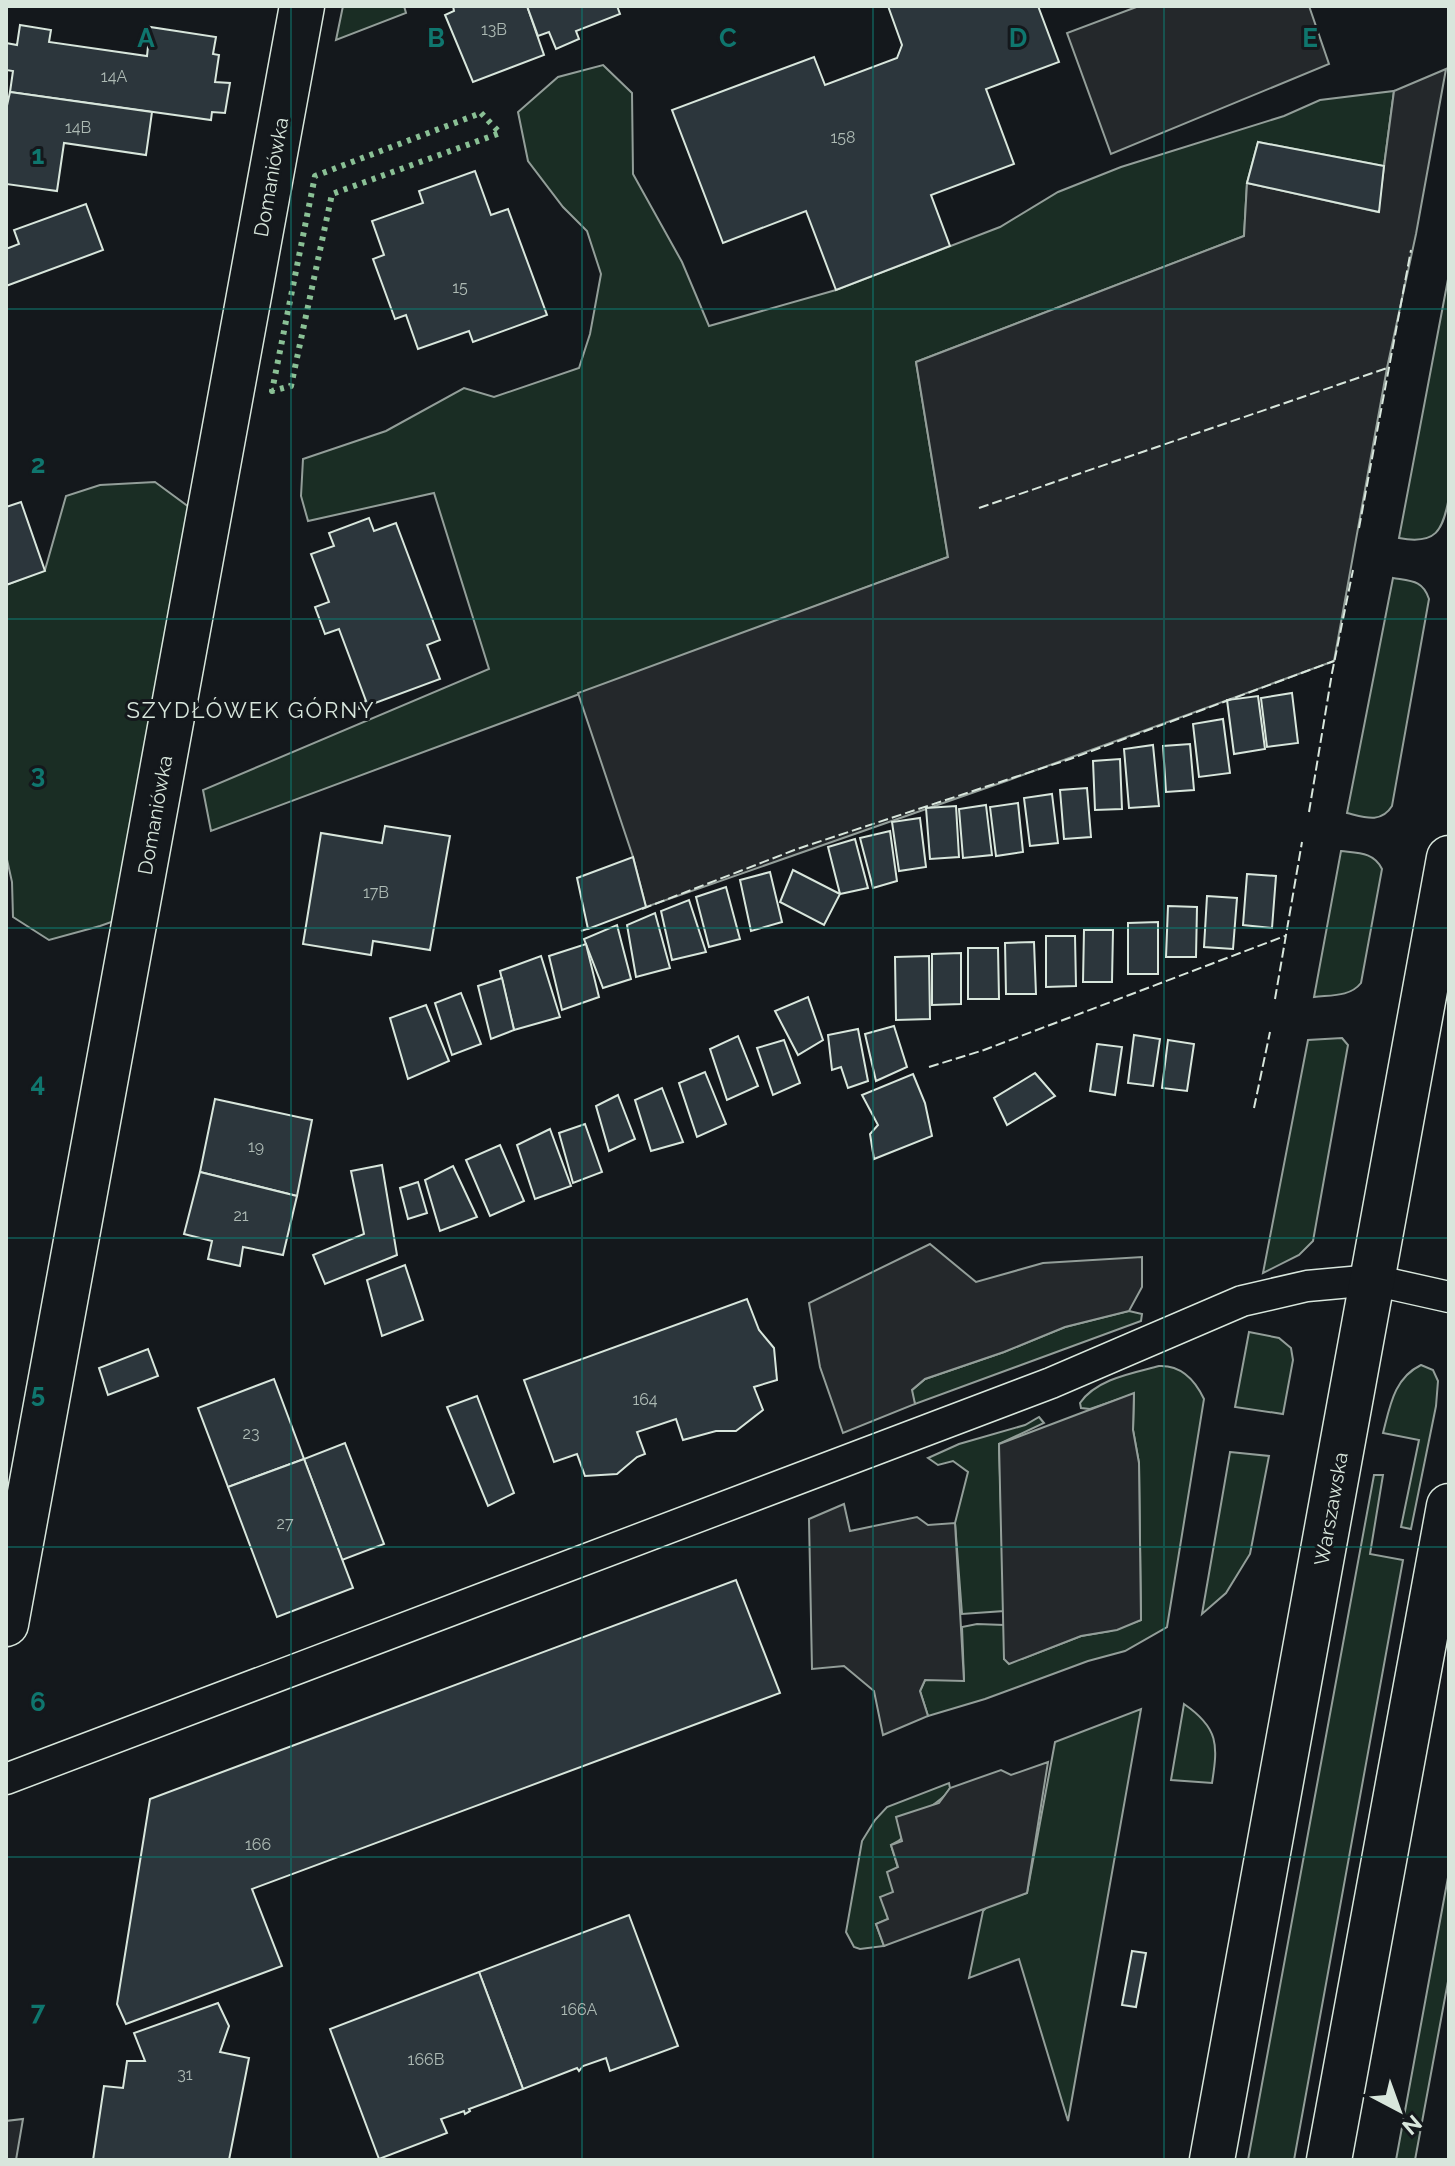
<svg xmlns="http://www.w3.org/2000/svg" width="1455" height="2166" font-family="Raleway,sans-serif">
  <rect width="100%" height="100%" fill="#14181c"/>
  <g fill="#1a2d24" stroke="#939e99" stroke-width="2">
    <path d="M343,6H404L406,13L336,40Z"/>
    <path d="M603,65L632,93L633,174L682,262L709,326L836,290L1000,227L1058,192L1121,167L1284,116L1320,100L1394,91L1384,166L1258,142L1247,183L1244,236L916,362L948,557L211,831L203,790L489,669L434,493L308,521L301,496L303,459L386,431L464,388L494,397L579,368L590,334L601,274L587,231L563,207L528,161L518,112L558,77Z"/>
    <path d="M1449,274V497C1443,531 1436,545 1399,538Z"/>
    <path d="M155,482L208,521L137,913L100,926L49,940L13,917L12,882L6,855V585L45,570L66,496L100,485Z"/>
    <path d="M1393,578C1411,581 1423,580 1429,599L1392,806C1381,824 1364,817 1347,813Z"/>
    <path d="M1341,851C1358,853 1374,852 1382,869L1361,983C1350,997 1331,995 1314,997Z"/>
    <path d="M1342,1038L1348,1045L1313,1241L1299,1255L1263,1273L1308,1040Z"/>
    <path d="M1129,1311L1142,1314L1141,1321L915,1404L911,1391L925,1379L1004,1352L1065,1327Z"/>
    <path d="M1249,1332L1279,1338L1291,1348L1293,1360L1283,1414L1235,1407Z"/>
    <path d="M1421,1365L1433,1370L1438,1381L1436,1406L1411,1529L1401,1527L1419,1440L1383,1433C1390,1406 1394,1378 1421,1365Z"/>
    <path d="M1159,1366C1181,1365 1195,1380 1204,1399L1167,1627L1125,1651L1088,1661L985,1699L928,1716L920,1691L925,1680H964L962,1627L977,1624L1004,1625V1659H1022L1081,1636L1110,1631L1141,1620L1139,1463L1133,1430L1134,1394L1090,1409L1081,1408L1080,1403C1096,1379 1133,1373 1159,1366Z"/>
    <path d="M1039,1417L1044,1423L999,1444L1004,1611L962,1614L955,1523L968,1472L953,1461L938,1465L928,1458L959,1444L1025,1425Z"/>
    <path d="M1230,1452L1269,1456L1250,1554L1226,1593L1202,1614Z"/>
    <path d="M1374,1475H1383L1370,1554L1403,1560L1294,2160H1248Z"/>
    <path d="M1184,1704C1219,1728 1218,1745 1212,1783L1171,1780Z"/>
    <path d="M1141,1709L1068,2121L1019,1959L969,1978L983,1911L989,1905L1027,1893L1055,1742Z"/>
    <path d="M949,1783L950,1788C944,1800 936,1801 927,1810C914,1822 908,1838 891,1845L898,1868L888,1919L876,1924L884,1946L860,1949L854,1947L846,1932L862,1841L875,1820L887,1807Z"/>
    <path d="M1449,1872V1976L1415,2160H1396Z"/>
  </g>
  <g fill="#24282b" stroke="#939e99" stroke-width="2">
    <path d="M1139,6H1309L1329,64L1111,154L1067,33Z"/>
    <path d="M1446,69L1416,234L1387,368L1334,661L1009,780L646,907L633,857L578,693L948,557L916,362L1244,236L1247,183L1378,212L1394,91Z"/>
    <path d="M930,1244L976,1282L1043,1263L1142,1257V1287L1129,1311L1065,1327L1004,1352L925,1379L912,1390L915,1404L843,1433L820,1367L809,1303Z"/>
    <path d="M1134,1393L1133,1430L1139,1463L1141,1620L1117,1630L1081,1636L1009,1664L1004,1659L999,1444Z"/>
    <path d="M844,1504L850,1531L917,1517L928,1525L955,1523L964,1681L925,1680L920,1691L928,1716L883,1735L874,1691L844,1666L812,1669L809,1519Z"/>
    <path d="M1048,1762L1027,1893L884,1946L876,1924L888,1919L880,1897L893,1892L887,1872L898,1867L891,1845L902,1841L896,1817L939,1803L950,1788L1001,1770L1011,1775Z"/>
    <path d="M23,2119L16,2160H6V2121Z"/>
  </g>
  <g fill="#2c363c" stroke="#d8e6dc" stroke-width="2">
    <path d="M453,6H527L544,55L473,82L445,15L454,11Z"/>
    <path d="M527,6H617L620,14L576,31L579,39L556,49L549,32L538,36Z"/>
    <path d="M888,6H1038L1059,62L986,89L1014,164L931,195L950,246L836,290L806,211L723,243L672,110L814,57L825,85L897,58L902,45Z"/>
    <path d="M20,25L51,30L49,42L147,56L150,27L216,37L213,54L219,55L215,82L230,83L225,113L212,112L211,120L10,92L13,71L6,70V43L17,45Z"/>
    <path d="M10,92L152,112L146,155L64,143L57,191L6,184V110Z"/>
    <path d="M1258,142L1384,166L1379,212L1247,183Z"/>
    <path d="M475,171L491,215L508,209L547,315L473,342L469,331L418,349L406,315L395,319L373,259L384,255L372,221L423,203L419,191Z"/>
    <path d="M86,204L103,250L6,286V249L19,244L14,230Z"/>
    <path d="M21,502L45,571L6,585V507Z"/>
    <path d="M369,518L374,531L396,523L440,640L427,645L440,679L359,709L357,705L366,701L339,629L325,634L315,607L329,602L311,554L334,546L329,533Z"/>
    <path d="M1292,693L1298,743L1267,747L1261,698Z"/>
    <path d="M1258,696L1265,749L1234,754L1227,700Z"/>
    <path d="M1223,719L1230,773L1199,777L1193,724Z"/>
    <path d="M1190,744L1194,790L1166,792L1163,746Z"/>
    <path d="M1153,745L1159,806L1129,808L1124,749Z"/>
    <path d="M1120,759L1122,809L1095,810L1093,761Z"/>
    <path d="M1087,788L1091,837L1064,839L1060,790Z"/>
    <path d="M1052,794L1058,843L1030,846L1024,798Z"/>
    <path d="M1018,803L1023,852L996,856L990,807Z"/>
    <path d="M986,805L992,855L963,858L959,809Z"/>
    <path d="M956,806L959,857L930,859L926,808Z"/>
    <path d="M920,818L926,867L899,871L892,822Z"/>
    <path d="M385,826L450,836L430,950L373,941L371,955L303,944L321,833L382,843Z"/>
    <path d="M890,831L897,881L873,888L860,838Z"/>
    <path d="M855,839L868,888L840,894L828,847Z"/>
    <path d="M633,857L646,907L588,929L577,878Z"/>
    <path d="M793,870L840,894L824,925L780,902Z"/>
    <path d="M770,872L782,922L751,931L740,880Z"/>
    <path d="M1247,874L1276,876L1272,928L1243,925Z"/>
    <path d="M726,887L740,939L709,947L696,897Z"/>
    <path d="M1207,896L1237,898L1233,949L1204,947Z"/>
    <path d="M689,900L706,952L672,960L661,911Z"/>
    <path d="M1168,906L1197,907L1196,957H1166Z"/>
    <path d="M655,913L670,968L636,977L627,925Z"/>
    <path d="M1158,922V974H1128V923Z"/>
    <path d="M617,925L631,979L603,988L584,939Z"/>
    <path d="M1084,930H1113L1112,982H1083Z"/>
    <path d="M1046,936H1075L1076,986L1046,987Z"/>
    <path d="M1034,942L1036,994H1006L1005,943Z"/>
    <path d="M586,944L599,997L562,1010L549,956Z"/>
    <path d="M968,948H998L999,999H968Z"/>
    <path d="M961,953V1004L932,1005V954Z"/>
    <path d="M541,956L560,1017L514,1030L500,971Z"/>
    <path d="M929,956L930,1019L896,1020L895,957Z"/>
    <path d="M502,978L514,1030L491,1039L478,986Z"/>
    <path d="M461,993L481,1044L452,1055L435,1003Z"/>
    <path d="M808,997L823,1040L798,1055L775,1011Z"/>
    <path d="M426,1005L449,1061L408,1079L390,1018Z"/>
    <path d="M894,1026L907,1067L876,1081L865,1034Z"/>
    <path d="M858,1029L868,1081L848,1088L841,1067L832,1070L828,1035Z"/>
    <path d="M1134,1035L1160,1039L1153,1086L1128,1083Z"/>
    <path d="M738,1036L758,1086L727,1100L710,1049Z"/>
    <path d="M784,1040L800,1083L773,1095L757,1048Z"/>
    <path d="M1168,1040L1194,1044L1187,1091L1162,1088Z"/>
    <path d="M1097,1044L1122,1047L1115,1095L1090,1091Z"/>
    <path d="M705,1072L726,1124L697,1137L679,1083Z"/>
    <path d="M1035,1073L1055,1096L1007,1125L994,1098Z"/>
    <path d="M913,1074L925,1103L932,1136L874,1159L870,1134L878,1125L862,1095Z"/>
    <path d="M662,1088L683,1142L651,1151L635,1100Z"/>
    <path d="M618,1095L635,1139L609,1151L596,1106Z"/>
    <path d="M215,1099L312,1120L297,1196L200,1172Z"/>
    <path d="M585,1124L602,1172L573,1183L559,1133Z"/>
    <path d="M550,1129L571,1186L535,1199L517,1145Z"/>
    <path d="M500,1145L524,1201L490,1216L466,1160Z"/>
    <path d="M382,1165L397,1255L325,1284L313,1255L364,1234L351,1171Z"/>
    <path d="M453,1166L477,1217L440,1231L425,1180Z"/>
    <path d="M200,1172L297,1196L283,1255L243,1247L240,1266L208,1259L212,1241L184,1234Z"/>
    <path d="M418,1182L427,1213L408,1219L400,1188Z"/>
    <path d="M405,1265L423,1320L382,1336L367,1280Z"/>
    <path d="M747,1299L759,1330L774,1348L777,1380L754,1387L763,1410L736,1431H716L683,1440L676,1419L637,1432L645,1454L637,1457L617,1474L585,1476L577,1454L554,1462L524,1380Z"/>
    <path d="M148,1349L158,1376L108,1395L99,1368Z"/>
    <path d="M274,1379L304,1459L228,1487L198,1408Z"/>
    <path d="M477,1396L514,1493L488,1506L447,1407Z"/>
    <path d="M345,1443L384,1544L342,1560L304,1459Z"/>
    <path d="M304,1459L353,1588L277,1617L228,1487Z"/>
    <path d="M736,1580L780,1693L252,1889L282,1966L126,2024L117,2004L150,1799Z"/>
    <path d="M629,1915L678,2046L610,2071L606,2058L583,2066L579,2071L577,2068L523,2089L479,1972Z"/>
    <path d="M1132,1951L1146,1953L1136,2007L1122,2005Z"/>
    <path d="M479,1972L523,2089L469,2109L470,2111L465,2114L464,2111L441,2119L447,2133L379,2159L330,2029Z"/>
    <path d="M218,2003L229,2026L220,2052L249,2058L229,2160H93L104,2086L123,2088L127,2061H145L134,2033Z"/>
  </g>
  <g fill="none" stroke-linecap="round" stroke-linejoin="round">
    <defs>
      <path id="service" d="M6,1779L1051,1383L1242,1301L1307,1286L1373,1280L1449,1297"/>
      <path id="minor" d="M6,1624L302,6"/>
      <g id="secondary">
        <path d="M1212,2160L1449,858"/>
        <path d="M1329,2160L1449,1506"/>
      </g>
    </defs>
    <use href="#service" stroke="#d8e6dc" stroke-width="33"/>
    <use href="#minor" stroke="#d8e6dc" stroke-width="47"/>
    <use href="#secondary" stroke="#d8e6dc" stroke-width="47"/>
    <use href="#service" stroke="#14181c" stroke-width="30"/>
    <use href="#minor" stroke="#14181c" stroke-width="44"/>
    <use href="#secondary" stroke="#14181c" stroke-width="44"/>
    <path stroke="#8ac095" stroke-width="6" stroke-dasharray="4 6" stroke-linecap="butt" d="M481,113L500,133L332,194L291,386L272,391L315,176Z"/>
    <g stroke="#d8e6dc" stroke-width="2" stroke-dasharray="10 4" stroke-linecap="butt">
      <path d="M979,508L1387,368"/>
      <path d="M1359,528L1411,250"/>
      <path d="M1309,812L1332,673L1353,570"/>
      <path d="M642,909L797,849L1070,759L1334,661"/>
      <path d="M581,931L593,927"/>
      <path d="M1275,999L1302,842"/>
      <path d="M929,1067L984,1050L1285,936"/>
      <path d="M1254,1108L1270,1032"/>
    </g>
  </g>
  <path fill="none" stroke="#0f766e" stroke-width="2" stroke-opacity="0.55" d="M291,6V2160M582,6V2160M873,6V2160M1164,6V2160M6,309H1449M6,619H1449M6,928H1449M6,1238H1449M6,1547H1449M6,1857H1449"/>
  <g text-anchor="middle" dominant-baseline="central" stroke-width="6" stroke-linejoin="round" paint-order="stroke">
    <g font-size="16" fill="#adbab4">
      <text x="494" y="29">13B</text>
      <text x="114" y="76">14A</text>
      <text x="78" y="127">14B</text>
      <text x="843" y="137">158</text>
      <text x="460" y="287">15</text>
      <text x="376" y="892">17B</text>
      <text x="256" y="1146">19</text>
      <text x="241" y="1215">21</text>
      <text x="645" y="1399">164</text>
      <text x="251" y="1433">23</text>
      <text x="285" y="1523">27</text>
      <text x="258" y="1844">166</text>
      <text x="579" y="2009">166A</text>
      <text x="426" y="2059">166B</text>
      <text x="185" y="2074">31</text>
    </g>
    <g font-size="20" fill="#d8e6dc" stroke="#14181c">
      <text transform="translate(271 177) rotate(-80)">Domaniówka</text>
      <text transform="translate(155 815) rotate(-80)">Domaniówka</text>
      <text transform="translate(1331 1509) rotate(-80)">Warszawska</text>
    </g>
    <g font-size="22" letter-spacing="2" fill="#d8e6dc" stroke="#14181c">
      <text x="251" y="710">SZYDŁÓWEK GÓRNY</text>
    </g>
  </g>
  <g font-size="26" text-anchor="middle" font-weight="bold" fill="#0f766e" stroke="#14181c" stroke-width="6" stroke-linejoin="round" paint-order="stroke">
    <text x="146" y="47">A</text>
    <text x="436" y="47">B</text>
    <text x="728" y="47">C</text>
    <text x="1018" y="47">D</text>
    <text x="1310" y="47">E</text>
    <text x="38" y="164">1</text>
    <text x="38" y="473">2</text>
    <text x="38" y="783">3</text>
    <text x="38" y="1092">4</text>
    <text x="38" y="1402">5</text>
    <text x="38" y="1711">6</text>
    <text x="38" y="2020">7</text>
  </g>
  <rect width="1455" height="2166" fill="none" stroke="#d8e6dc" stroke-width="16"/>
  <g transform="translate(1399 2110) rotate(139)" stroke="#14181c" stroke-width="6" paint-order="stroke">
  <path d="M0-6L14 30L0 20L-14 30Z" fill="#d8e6dc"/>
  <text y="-12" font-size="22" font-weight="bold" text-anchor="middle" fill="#d8e6dc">N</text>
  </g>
</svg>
